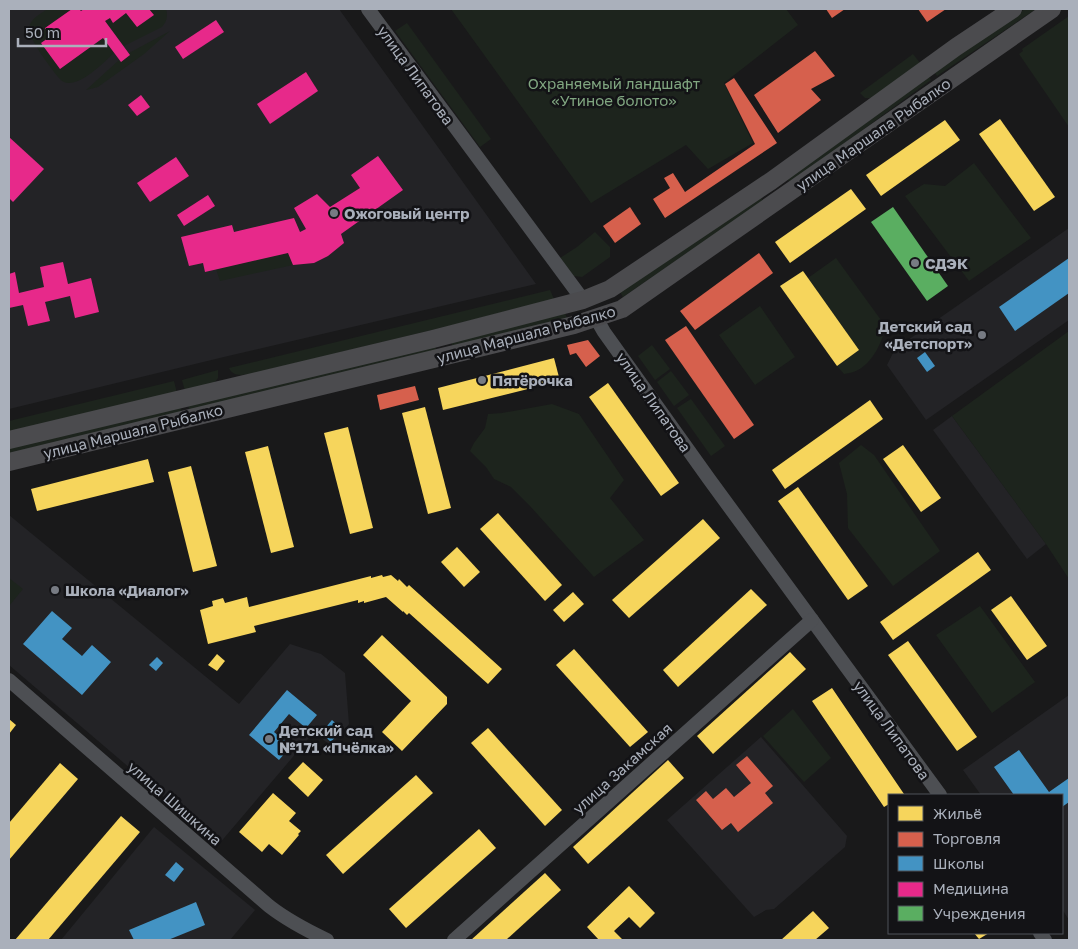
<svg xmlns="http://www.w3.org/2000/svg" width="1078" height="949" font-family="'Golos Text',sans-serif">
  <rect width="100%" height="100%" fill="#19191a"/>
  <g fill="#232326">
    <path d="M9,9H339L536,284L228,356L9,409Z"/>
    <path d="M1069,228V320L926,420L887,365L895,349Z"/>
    <path d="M952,416L1046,544L1027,559L933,430Z"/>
    <path d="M9,515L239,704L290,644L321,654L345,673L349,724L331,746L314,732L219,844L9,665Z"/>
    <path d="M1069,695V920L1062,909V795H981L963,770Z"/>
    <path d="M761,737L847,836L845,847L774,909L766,910L754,917L667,820Z"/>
    <path d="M154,827L255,910L230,940H61Z"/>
  </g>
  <g fill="#1d241d">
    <path d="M48,9H72L45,28L51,36L41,43L60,69L103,38L114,53C103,63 84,83 69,83C65,83 61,81 59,78C52,70 28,38 29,28C30,19 41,13 48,9Z"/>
    <path d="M149,9H166C168,16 167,21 162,27L124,46L105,21L110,18L113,23L126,13L137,27L153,15Z"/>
    <path d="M451,9H786L798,25L724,83L753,143L708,169L686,145L591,203Z"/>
    <path d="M1025,9H1036L937,76L933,71Z"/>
    <path d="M1069,16V127L1019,54L1023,51L1022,49Z"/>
    <path d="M407,23L491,139L480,147L395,31Z"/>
    <path d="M170,31L144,54L98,87L86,90L119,60L121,62L130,55L129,53Z"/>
    <path d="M913,54L920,63L872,98H865L860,93Z"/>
    <path d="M928,75L931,80L790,183L787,178Z"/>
    <path d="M974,163L1031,238L969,281L905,196L924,184L945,186Z"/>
    <path d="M760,196L763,201L623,297L620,292Z"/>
    <path d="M595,232L610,247V257L582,277L574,276L560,258L577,247Z"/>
    <path d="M288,253L293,265L220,281L216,269Z"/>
    <path d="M836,258L886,327C880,347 869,372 844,374L837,366L859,350L808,278Z"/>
    <path d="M550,290L554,299L453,325L251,374C242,375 233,377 229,368Z"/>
    <path d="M760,306L795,357L755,385L719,335Z"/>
    <path d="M565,313L567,318L453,347L451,342Z"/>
    <path d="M1069,331V579L1046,544L952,416Z"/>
    <path d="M435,345L436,350L189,410L188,404Z"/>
    <path d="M652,345L670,369L655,380L638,356Z"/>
    <path d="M218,370V378L214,383L185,391L182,380Z"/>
    <path d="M671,371L689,395L674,406L657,382Z"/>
    <path d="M174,381L177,393L9,432V421Z"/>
    <path d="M691,399L725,446L711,456L677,408Z"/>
    <path d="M552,404L579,414L624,480L610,498L644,540L594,577L530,506L511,487L494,479L486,467L470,451L474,443L485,428L488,414L502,413Z"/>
    <path d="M180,407L182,412L9,454V448Z"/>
    <path d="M861,445L874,455L940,551L893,586L848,528L847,494L839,463Z"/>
    <path d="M9,578L23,589L9,606Z"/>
    <path d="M980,606L1035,682L992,713L936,635Z"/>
    <path d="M793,709L831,758L804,782L763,736Z"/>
  </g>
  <g fill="#f6d55c">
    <path d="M1000,119L1055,197L1034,211L979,134Z"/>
    <path d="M945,120L960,140L881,196L866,175Z"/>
    <path d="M851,189L866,209L790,263L775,242Z"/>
    <path d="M803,271L859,350L837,366L780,286Z"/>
    <path d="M554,358L560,381L443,410L438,388Z"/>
    <path d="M608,383L679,483L661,496L589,397Z"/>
    <path d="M870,400L883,419L785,489L772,470Z"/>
    <path d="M425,407L451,508L428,514L402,413Z"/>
    <path d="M348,427L373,528L350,534L324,433Z"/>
    <path d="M903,445L941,498L921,512L883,459Z"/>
    <path d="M268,446L294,547L271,553L245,452Z"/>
    <path d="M148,459L154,482L37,511L31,489Z"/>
    <path d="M191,466L217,566L193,572L168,472Z"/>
    <path d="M798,487L868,586L848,600L778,501Z"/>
    <path d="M498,513L562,585L545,601L480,529Z"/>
    <path d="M703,519L720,538L629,618L612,600Z"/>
    <path d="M457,547L480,572L464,587L441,562Z"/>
    <path d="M978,552L991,570L893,640L880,622Z"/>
    <path d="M382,575L383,577L391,575L398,581L399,579L407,587L409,585L502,669L488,684L409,613L407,615L403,611V612L386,597L364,603V601L358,603V600L254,626L256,632L208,644L200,610L213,606L212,601L223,598L225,603L247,597L249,607L371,576V578Z"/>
    <path d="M751,589L767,605L678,687L663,670Z"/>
    <path d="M573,592L584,604L564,622L553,610Z"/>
    <path d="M1011,596L1047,646L1027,660L991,610Z"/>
    <path d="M382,635L447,697V704L402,751L382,732L411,701L363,655Z"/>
    <path d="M908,641L977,737L957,751L888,655Z"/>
    <path d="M574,649L648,732L630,747L556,665Z"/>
    <path d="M790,652L806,669L713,754L697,736Z"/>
    <path d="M217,654L225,661L217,671L208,665Z"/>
    <path d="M832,688L904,794L902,795H889V804L884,807L812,701Z"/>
    <path d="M9,719L16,725L9,734Z"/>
    <path d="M488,728L562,810L545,826L471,743Z"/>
    <path d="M668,760L684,778L588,864L573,847Z"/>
    <path d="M303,762L323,780L308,797L288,778Z"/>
    <path d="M60,763L78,779L9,860V823Z"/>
    <path d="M416,775L433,793L343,874L326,855Z"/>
    <path d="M273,793L296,813L289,821L301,831L298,834L299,835L282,855L269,844L262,852L239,832Z"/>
    <path d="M121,816L140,832L48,940H15Z"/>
    <path d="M479,829L496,848L406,928L389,909Z"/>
    <path d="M545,873L561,890L506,940H471Z"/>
    <path d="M629,886L655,913L640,928L629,917L614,931L623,940H599L587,927Z"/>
    <path d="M813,911L829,928L815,940H781Z"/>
    <path d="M974,933H989L979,939Z"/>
  </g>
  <g fill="#d6604d">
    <path d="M826,9H845L832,18Z"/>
    <path d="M918,9H946L927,22Z"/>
    <path d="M815,51L835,76L811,89L821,100L778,133L754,95Z"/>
    <path d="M734,78L777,143L665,218L653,199L670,188L664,178L673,173L685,192L755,144L725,84Z"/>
    <path d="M630,207L641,224L615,243L603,226Z"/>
    <path d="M759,253L773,273L695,330L680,311Z"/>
    <path d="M686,326L754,425L734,439L665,340Z"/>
    <path d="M588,340L600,356L586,367L576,353L570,355L567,345Z"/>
    <path d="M415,386L419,400L380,410L377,395Z"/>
    <path d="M747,756L773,786L765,793L773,803L738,832L731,823L722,830L696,800L706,791L713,799L726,788L734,797L751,783L736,765Z"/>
  </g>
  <g fill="#4393c3">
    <path d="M1069,258V293L1015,331L999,307Z"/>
    <path d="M925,352L935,366L927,372L917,358Z"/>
    <path d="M52,611L72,628L62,639L82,656L92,645L111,662L82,695L23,644Z"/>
    <path d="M157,657L163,663L156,671L149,665Z"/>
    <path d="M287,690L317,715L306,728L289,714L274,732L291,746L279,760L249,735Z"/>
    <path d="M332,720L342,729L331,742L321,733Z"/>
    <path d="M1019,750L1049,792L1069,778V802L1062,807V795H1014L994,767Z"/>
    <path d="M176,862L184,869L174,882L165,875Z"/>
    <path d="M196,902L205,925L168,940H134L129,930Z"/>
  </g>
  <g fill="#e7298a">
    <path d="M72,9H79L81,11L84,9H149L154,15L137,27L126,13L113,23L110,18L105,21L130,55L121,62L103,38L60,69L41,43L51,36L45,28Z"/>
    <path d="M216,20L224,32L183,59L175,47Z"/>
    <path d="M306,72L318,91L270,124L257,104Z"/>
    <path d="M141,95L150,107L137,116L128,105Z"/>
    <path d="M9,137L44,169L13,202L9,198Z"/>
    <path d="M378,156L403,190L341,234L344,243L328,256L314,263L293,265L288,253L205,272L203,263L189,266L181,237L232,225L234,232L294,218L300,232L306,229L294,208L317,194L330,207L360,188L351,175Z"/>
    <path d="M176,157L189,176L150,202L137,183Z"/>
    <path d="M208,195L215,206L184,226L177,215Z"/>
    <path d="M63,262L68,284L91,278L99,312L75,318L70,296L45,302L50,321L28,326L23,305L9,308V274L15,272L19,293L44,287L40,267Z"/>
  </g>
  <path fill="#5aae61" d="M893,207L948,286L927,301L871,222Z"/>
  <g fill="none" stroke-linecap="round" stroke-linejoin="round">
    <g stroke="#4d4f53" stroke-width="14">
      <path d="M368,9L583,300"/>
      <path d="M596,318L604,332L709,479L940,795"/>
      <path d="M9,680L269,906C287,920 306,930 327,940"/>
      <path d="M1040,933L1045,940"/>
      <path d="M454,940L812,620"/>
    </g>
    <g stroke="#4b4b4e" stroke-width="18">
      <path d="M9,440L433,339L583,300L610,289L771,181L956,47L1013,9"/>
      <path d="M9,462L574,325L622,309L1052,9"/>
    </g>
  </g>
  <g fill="#777b83" stroke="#131316" stroke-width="2">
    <circle cx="334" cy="213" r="5"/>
    <circle cx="915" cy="263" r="5"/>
    <circle cx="982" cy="335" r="5"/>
    <circle cx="482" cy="380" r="5"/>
    <circle cx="55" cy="590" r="5"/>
    <circle cx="269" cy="739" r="5"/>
  </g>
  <g text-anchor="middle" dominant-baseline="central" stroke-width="5" stroke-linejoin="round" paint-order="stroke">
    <g font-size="15" fill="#aab0bb" stroke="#131316">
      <text transform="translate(416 75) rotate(54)">улица Липатова</text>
      <text transform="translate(873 134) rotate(-35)">улица Маршала Рыбалко</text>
      <text transform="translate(526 334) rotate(-15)">улица Маршала Рыбалко</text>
      <text transform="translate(654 402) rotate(55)">улица Липатова</text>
      <text transform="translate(133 431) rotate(-14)">улица Маршала Рыбалко</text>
      <text transform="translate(892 730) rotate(54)">улица Липатова</text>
      <text transform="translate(622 768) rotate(-42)">улица Закамская</text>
      <text transform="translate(175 803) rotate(41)">улица Шишкина</text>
    </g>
    <g font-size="15" fill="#80a680" stroke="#131316">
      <text x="614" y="83">Охраняемый ландшафт<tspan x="614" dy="17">«Утиное болото»</tspan></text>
    </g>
    <g font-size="15" font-weight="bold" fill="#aab0bb" stroke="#131316" text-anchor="start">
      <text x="344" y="213">Ожоговый центр</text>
      <text x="925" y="263">СДЭК</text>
      <text x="972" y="326" text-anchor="end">Детский сад<tspan x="972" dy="17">«Детспорт»</tspan></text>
      <text x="492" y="380">Пятёрочка</text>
      <text x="65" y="590">Школа «Диалог»</text>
      <text x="279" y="730">Детский сад<tspan x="279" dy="17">№171 «Пчёлка»</tspan></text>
    </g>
  </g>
  <rect width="1078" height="949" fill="none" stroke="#aab0bb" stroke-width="20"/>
  <rect x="888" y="794" width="175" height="140" fill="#131316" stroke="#4f5258"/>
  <rect x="898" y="806" width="25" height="15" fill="#f6d55c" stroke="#4f5258"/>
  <text x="933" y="819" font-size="15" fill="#aab0bb">Жильё</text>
  <rect x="898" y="832" width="25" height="15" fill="#d6604d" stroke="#4f5258"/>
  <text x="933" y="844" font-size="15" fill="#aab0bb">Торговля</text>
  <rect x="898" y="856" width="25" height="15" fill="#4393c3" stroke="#4f5258"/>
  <text x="933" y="869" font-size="15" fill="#aab0bb">Школы</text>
  <rect x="898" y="882" width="25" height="15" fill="#e7298a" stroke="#4f5258"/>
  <text x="933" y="894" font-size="15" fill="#aab0bb">Медицина</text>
  <rect x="898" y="906" width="25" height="15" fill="#5aae61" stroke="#4f5258"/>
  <text x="933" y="919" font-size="15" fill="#aab0bb">Учреждения</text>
  <path d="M18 38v8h88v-8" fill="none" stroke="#aab0bb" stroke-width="2.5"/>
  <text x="25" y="38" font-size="15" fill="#aab0bb" stroke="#131316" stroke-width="4" paint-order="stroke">50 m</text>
</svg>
